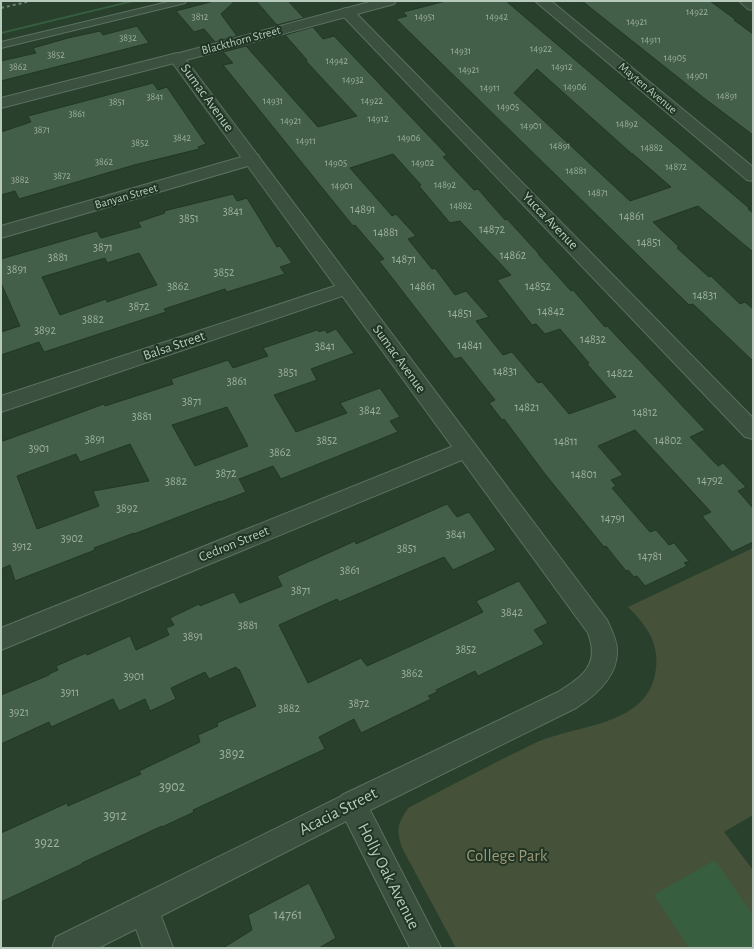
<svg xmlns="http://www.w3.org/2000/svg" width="754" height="949" font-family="'Alegreya Sans',sans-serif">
  <rect width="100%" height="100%" fill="#28402c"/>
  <path fill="#455138" d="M753,548V815L724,832L753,870V948H456L402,848C396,829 397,825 408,808C450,786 492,764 535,743C576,724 650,727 656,668C659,642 646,625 628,607Z"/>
  <path fill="#375f3f" d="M715,860L753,915V948H689L654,895Z"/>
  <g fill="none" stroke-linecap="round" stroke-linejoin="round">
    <path fill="#375f3f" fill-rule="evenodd" d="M129,1H137L1,34V32Z"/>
  </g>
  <g fill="#445f49" stroke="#223727" fill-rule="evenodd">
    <path d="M214,1H235L221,14L237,36L215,42L204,29L194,32L176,11Z"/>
    <path d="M256,1H288L304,18L277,25Z"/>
    <path d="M446,1H506L749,208L748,209L753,213V252L698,206L653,222L679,247L677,248L709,277L711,276L740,304L745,302L753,309V361L693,304L689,305L396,19L407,16L403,12ZM537,69L632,154H633L671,187L630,201L514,93Z"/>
    <path d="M582,1H710L736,20H734L753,34V135L704,98Z"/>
    <path d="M137,26L149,43L1,81V61L36,53L33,48L68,38L100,31L103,35Z"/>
    <path d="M313,27L323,39L334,36L447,155L443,157L474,190L478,189L505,220L507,219L539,254H538L571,291L573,290L605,327L607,326L705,430L690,437L718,466L723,463L746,487L738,491L753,508V542L732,552L702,516L711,512L635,430L598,446L623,475L611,480L616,486L612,488L650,532L656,530L669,545L674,543L689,561L684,563L687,566L645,586L637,576L634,577L628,570L626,571L606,546L604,547L545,474L504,419L502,420L489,403L495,400L461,357L455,359L379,261L384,259L355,225L353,226L223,65L233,63L223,52L246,46L318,127L357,116L306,61L307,60L285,35ZM393,154L421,185L419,186L450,223L460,221L511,275L497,280L532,325L536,324L545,334L560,329L589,363L587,364L616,397L569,414L542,382L538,383L512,352L503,355L476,321L489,317L466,291L455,295L435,268L432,269L408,239L416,236L396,214L392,216L350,168Z"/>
    <path d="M153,83L158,90L167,87L206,144L198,147L199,149L134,165L19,199L15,191L1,195V132L31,122L28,116Z"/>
    <path d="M233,194L237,201L247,198L277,247L280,246L292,263L280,267L285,274L227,292L225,289L164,309L166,312L44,352L39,342L1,355V332L20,326L1,283V259L97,231L101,238L141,227L138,222L165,213L164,211ZM139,253L157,285L107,302L106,299L60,315L42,277L105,258L107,263Z"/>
    <path d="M336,329L354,353L311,369L317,380L274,395L296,432L347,413L340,403L380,388L400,417L390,421L398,432L281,479L273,466L239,479L246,492L220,502V501L134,534V533L94,548L95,550L15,581L10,565L1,569V440L3,441L104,404L105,406L173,384L171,379L228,360L233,368L268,356L263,348L317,330L319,332L325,330L327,333ZM227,407L248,446L195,466L172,425ZM130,444L149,481L93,491L99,506L37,529L17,476L76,454L80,462Z"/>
    <path d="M447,504L457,517L469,512L496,550L453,570L444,557L339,602L337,599L279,625L308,683L361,658L367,666L422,641L483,612L476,601L519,581L548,623L534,630L544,644L478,676L475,671L436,690L437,692L428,696L431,699L361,733L354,719L319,737L325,749L193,810L194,812L162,827V826L82,863V864L1,902V833L67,803L68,806L141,774L139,771L200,742L198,735L218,726L217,723L256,706L239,669L238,670L236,667L209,679L205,672L171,688L176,699L150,711L145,699L119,711L113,699L51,727L49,722L1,744V695L49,675V674L58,670L56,666L86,653L87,655L130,636L136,650L169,635L166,628L174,625L170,618L199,604L200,606L234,592L240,603L282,586L277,576L355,541L356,544Z"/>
    <path d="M309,883L336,938L319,948H223L252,930L248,915Z"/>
  </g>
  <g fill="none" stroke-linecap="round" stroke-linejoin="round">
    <defs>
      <path id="service" d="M172,1H186L185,3L1,48V42Z"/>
      <g id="minor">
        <path d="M535,1H551L753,167V181L747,180Z"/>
        <path d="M347,8L352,9L753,418V439L745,437L342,15L340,12L342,9Z"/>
        <path d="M177,53L182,55L185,58L182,61L1,108V98Z"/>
        <path d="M252,154L258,155L260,159L258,163L1,238V226Z"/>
        <path d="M347,282L354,284L356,288L354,292L1,412V396Z"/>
        <path d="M466,441L474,443L477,449L474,455L1,650V628Z"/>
        <path d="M352,791L362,795L366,804L362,813L161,916L173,948H143L136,929L98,948H52L56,937Z"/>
      </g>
      <g id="tertiary">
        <path d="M373,1H396L394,4L186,60L607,620C611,629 617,640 617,650C618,676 596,695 576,708L370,810L441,948H410L342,813L338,804L342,795L558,692C583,676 600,665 588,633L169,58L172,55Z"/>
        <path d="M739,1H753V10L748,9Z"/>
      </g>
    </defs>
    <use href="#service" stroke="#5c7061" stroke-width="2"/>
    <use href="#minor" stroke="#5c7061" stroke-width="2"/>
    <use href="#tertiary" stroke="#5c7061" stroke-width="2"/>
    <use href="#service" fill="#3c5040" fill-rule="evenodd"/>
    <use href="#minor" fill="#3c5040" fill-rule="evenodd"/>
    <use href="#tertiary" fill="#3c5040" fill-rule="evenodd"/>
    <path stroke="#6b826f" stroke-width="2" stroke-dasharray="3 3" stroke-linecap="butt" d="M1,8L31,1"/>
  </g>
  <g text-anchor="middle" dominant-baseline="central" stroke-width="4" stroke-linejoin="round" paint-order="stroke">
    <g font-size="10" fill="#9baf9f">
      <text x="697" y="12">14922</text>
      <text x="200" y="17">3812</text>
      <text x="425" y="17">14951</text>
      <text x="497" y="17">14942</text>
      <text x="637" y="22">14921</text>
      <text x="128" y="38">3832</text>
      <text x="651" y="40">14911</text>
      <text x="541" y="49">14922</text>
      <text x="461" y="51">14931</text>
      <text x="56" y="55">3852</text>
      <text x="675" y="58">14905</text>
      <text x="337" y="61">14942</text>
      <text x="18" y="67">3862</text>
      <text x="562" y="67">14912</text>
      <text x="469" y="70">14921</text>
      <text x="697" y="76">14901</text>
      <text x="353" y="80">14932</text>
      <text x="575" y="87">14906</text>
      <text x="490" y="88">14911</text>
      <text x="727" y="96">14891</text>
      <text x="155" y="97">3841</text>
      <text x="273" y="101">14931</text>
      <text x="372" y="101">14922</text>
      <text x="117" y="102">3851</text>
      <text x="508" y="107">14905</text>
      <text x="77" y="114">3861</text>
      <text x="378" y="119">14912</text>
      <text x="291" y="121">14921</text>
      <text x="627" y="124">14892</text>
      <text x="531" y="126">14901</text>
      <text x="42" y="130">3871</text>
      <text x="182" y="138">3842</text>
      <text x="409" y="138">14906</text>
      <text x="306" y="141">14911</text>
      <text x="140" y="143">3852</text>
      <text x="560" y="146">14891</text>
      <text x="652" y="148">14882</text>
      <text x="104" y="162">3862</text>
      <text x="336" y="163">14905</text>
      <text x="423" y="163">14902</text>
      <text x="676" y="167">14872</text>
      <text x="576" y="171">14881</text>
      <text x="62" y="176">3872</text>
      <text x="20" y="180">3882</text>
      <text x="445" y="185">14892</text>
      <text x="342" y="186">14901</text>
      <text x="598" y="193">14871</text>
      <text x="461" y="206">14882</text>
    </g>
    <g font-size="12" fill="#b8cabc" stroke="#203524">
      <text transform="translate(241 40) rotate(-15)">Blackthorn Street</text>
      <text transform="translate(648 88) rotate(40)">Mayten Avenue</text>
      <text transform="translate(126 196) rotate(-16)">Banyan Street</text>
    </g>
    <g font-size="12" fill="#9baf9f">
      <text x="363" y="209">14891</text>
      <text x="233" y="211">3841</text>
      <text x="632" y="216">14861</text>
      <text x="189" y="218">3851</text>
      <text x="492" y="229">14872</text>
      <text x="386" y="232">14881</text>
      <text x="649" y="242">14851</text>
      <text x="103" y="247">3871</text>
      <text x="513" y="255">14862</text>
      <text x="58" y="257">3881</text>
      <text x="404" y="259">14871</text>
      <text x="17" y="269">3891</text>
      <text x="224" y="272">3852</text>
      <text x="178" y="286">3862</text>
      <text x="423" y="286">14861</text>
      <text x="538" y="286">14852</text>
      <text x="705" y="295">14831</text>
      <text x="139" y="306">3872</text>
      <text x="551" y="311">14842</text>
      <text x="460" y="313">14851</text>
      <text x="93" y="319">3882</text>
      <text x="45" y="330">3892</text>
      <text x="593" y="339">14832</text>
      <text x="470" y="345">14841</text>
      <text x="325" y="346">3841</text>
      <text x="505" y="371">14831</text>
      <text x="288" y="372">3851</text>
      <text x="620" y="373">14822</text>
      <text x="237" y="381">3861</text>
      <text x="192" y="401">3871</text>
      <text x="527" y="407">14821</text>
      <text x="370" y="410">3842</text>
      <text x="645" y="412">14812</text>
      <text x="142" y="416">3881</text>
      <text x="95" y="439">3891</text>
      <text x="327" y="440">3852</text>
      <text x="668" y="440">14802</text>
      <text x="566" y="441">14811</text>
      <text x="39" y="448">3901</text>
      <text x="280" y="452">3862</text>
      <text x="226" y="473">3872</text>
      <text x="584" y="474">14801</text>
      <text x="710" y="480">14792</text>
      <text x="176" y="481">3882</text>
      <text x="127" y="508">3892</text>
      <text x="613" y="518">14791</text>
      <text x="456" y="534">3841</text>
      <text x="72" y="538">3902</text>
      <text x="22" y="546">3912</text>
      <text x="407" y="548">3851</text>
      <text x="650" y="556">14781</text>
      <text x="350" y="570">3861</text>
      <text x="301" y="590">3871</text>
      <text x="512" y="612">3842</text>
      <text x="248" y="625">3881</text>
      <text x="193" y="636">3891</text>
      <text x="466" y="649">3852</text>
      <text x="412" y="673">3862</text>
      <text x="134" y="676">3901</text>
      <text x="70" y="692">3911</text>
      <text x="359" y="703">3872</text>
      <text x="289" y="708">3882</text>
      <text x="19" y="712">3921</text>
    </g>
    <g font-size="14" fill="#b8cabc" stroke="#203524">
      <text transform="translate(207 98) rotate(54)">Sumac Avenue</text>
      <text transform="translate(550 221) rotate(46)">Yucca Avenue</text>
      <text transform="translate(174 346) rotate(-19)">Balsa Street</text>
      <text transform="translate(399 359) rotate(54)">Sumac Avenue</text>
      <text transform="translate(234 544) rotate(-22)">Cedron Street</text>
    </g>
    <g font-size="14" fill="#9baf9f">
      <text x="232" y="754">3892</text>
      <text x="172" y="787">3902</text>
      <text x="115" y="816">3912</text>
      <text x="47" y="843">3922</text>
      <text x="288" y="915">14761</text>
    </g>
    <g font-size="17" fill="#b8cabc" stroke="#203524">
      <text transform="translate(338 811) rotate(-27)">Acacia Street</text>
      <text transform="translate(389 876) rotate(63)">Holly Oak Avenue</text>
    </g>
    <g font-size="17" fill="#9e9878" stroke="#203524">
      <text x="507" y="855">College Park</text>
    </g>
  </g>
  <rect width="754" height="949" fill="none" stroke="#b8cabc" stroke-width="4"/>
</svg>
